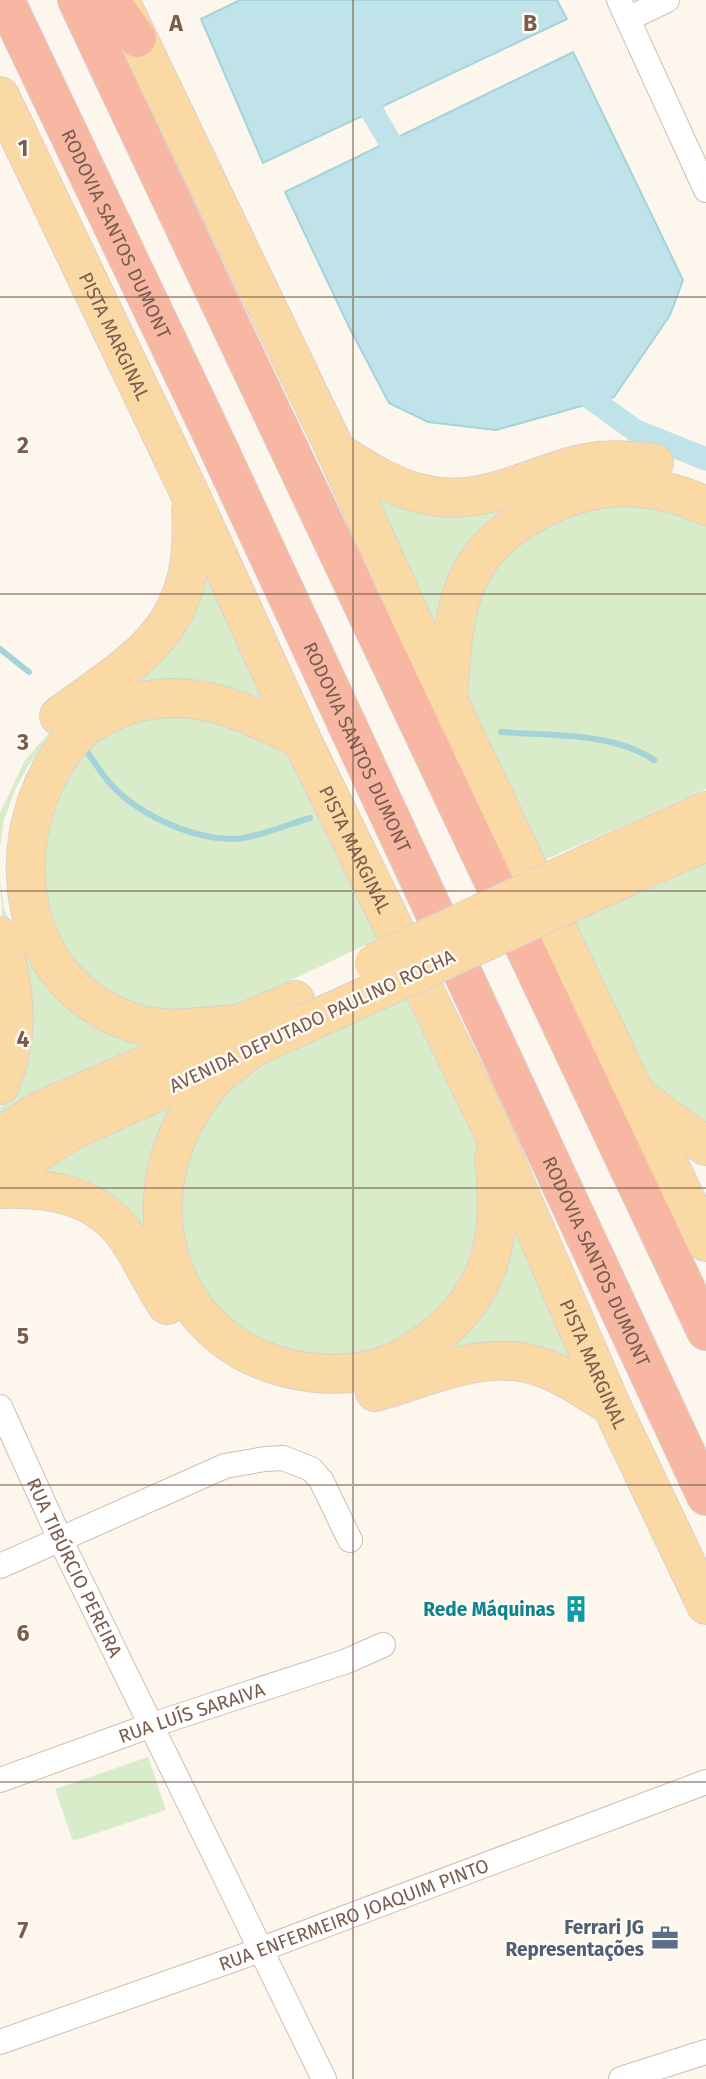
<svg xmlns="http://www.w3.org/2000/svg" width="706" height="2079" font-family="'Fira Sans',sans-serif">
  <rect width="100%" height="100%" fill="#fdf6ec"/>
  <g fill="#d8ecc9">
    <path d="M354,469L533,496L440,642Z"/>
    <path d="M604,494L706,518V789L540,862L466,710L458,663L489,560Z"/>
    <path d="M199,544L283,726L218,691L49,740L28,766L15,790L4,820L0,847V813L25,760L58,723L109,691Z"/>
    <path d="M193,707L286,750L386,935L235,1007L186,1017L110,1002L34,929L55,765L93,731Z"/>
    <path d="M706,859V1133L654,1096L565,921Z"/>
    <path d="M0,879L4,909L15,935L29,962L48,984L167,1037L0,1119V1109L12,1082Z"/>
    <path d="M409,989L483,1151L491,1221L444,1317L347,1363L242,1337L202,1299L171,1196L223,1084Z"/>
    <path d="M189,1090C16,1367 473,1520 510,1208L591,1381C460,1293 388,1428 265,1378C235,1366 204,1345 184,1319C164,1292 155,1258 136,1231C109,1193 66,1175 21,1176L133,1115Z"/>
    <path d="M148,1757L166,1810L73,1841L55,1789Z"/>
  </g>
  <g fill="#bfe3e8" stroke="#a5d3da" stroke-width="2">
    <path d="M240,0H557L567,19L263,163L201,19Z"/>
    <path d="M573,52L683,280L670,315L614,397L496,430L428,422L389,403L350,329L285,192Z"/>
  </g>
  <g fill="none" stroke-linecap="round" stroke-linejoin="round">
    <g stroke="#a5d3da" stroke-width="6">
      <path d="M0,649L29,672"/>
      <path d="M501,732C551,736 612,732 654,760"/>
      <path d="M83,746C91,757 99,770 108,781C136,814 189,838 232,839C253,839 289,824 310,818"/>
    </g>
    <g stroke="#bfe3e8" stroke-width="23">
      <path d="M357,85L405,168"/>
      <path d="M572,385L636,431L706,459"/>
    </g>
    <defs>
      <g id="street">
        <path d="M619,0L706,190"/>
        <path d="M628,19L667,0"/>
        <path id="s1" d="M0,1407L60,1539L324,2079"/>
        <path d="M0,1566L225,1466L265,1459L283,1458L311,1469L321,1480L350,1540"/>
        <path id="s2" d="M0,1780L152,1725L347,1661L383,1645"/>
        <path id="s3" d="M0,2042L238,1958L706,1782"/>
        <path d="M621,2079L706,2052"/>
      </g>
      <g id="primary">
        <path d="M123,7L336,451L447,698L706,1242"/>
        <path id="s4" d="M0,96L190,494L302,740L490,1125L611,1405L706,1605"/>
        <path d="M336,451C366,470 397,491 433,496C494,506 543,467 600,461C618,459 637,461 654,463"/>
        <path d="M448,696C451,660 452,620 465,586C477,556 498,535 524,519C582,482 644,477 706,506"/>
        <path d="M59,716C144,654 198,628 191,510"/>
        <path d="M616,851L706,811"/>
        <path d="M631,875L706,842"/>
        <path d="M0,936C15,988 21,1034 0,1085"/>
        <path d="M236,1024C202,1026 163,1034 131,1022C0,976 0,808 83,728C111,709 142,697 177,698C222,699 262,720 302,740"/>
        <path d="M252,1048C240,1058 226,1067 215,1078C116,1187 162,1358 316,1373C361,1377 398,1366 433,1338C495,1289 503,1233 494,1158"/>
        <path d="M642,1100L706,1146"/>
        <path d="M0,1137L39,1111L295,1000"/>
        <path d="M0,1177L69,1132L298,1027"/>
        <path d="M0,1189C50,1187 99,1195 129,1240C143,1261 153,1285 167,1305"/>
        <path d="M375,1392C433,1376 490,1345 549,1370C571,1379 591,1394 611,1405"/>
      </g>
      <g id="highway">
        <path id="s5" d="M5,0L209,428L706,1496"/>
        <path d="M77,0L706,1331"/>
        <path d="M109,0L137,38"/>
      </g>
    </defs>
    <use href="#street" stroke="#d1beb0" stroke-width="26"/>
    <use href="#primary" stroke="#dad1cd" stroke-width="40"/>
    <use href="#highway" stroke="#dad1cd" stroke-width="40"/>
    <use href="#street" stroke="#fff" stroke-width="24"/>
    <use href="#primary" stroke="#fbd9a5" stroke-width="38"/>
    <use href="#highway" stroke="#f7b7a3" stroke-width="38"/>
    <defs>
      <g id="primary-bridge">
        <path d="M374,963L616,851"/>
        <path d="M298,1027L631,875"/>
      </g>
    </defs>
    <use href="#primary-bridge" stroke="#dad1cd" stroke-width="40" stroke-linecap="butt"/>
    <use href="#primary-bridge" stroke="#fbd9a5" stroke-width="38"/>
  </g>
  <path fill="none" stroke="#7a5c4d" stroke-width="2" stroke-opacity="0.55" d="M353,0V2079M0,297H706M0,594H706M0,891H706M0,1188H706M0,1485H706M0,1782H706"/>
  <defs>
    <symbol id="building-bare" viewBox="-9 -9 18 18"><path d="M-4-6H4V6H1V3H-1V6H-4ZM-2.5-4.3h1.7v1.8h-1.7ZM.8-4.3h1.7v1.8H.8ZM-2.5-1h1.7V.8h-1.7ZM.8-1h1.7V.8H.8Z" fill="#0f9aa8" stroke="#fffaf3" stroke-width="2.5" paint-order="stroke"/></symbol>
    <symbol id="office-bare" viewBox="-9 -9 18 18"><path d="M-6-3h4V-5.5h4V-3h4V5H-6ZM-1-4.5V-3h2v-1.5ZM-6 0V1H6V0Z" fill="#5c6f8a" stroke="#fffaf3" stroke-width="2.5" paint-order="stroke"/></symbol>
  </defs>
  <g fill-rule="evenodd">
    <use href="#building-bare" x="557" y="1590" width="38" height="38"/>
    <use href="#office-bare" x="646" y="1919" width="38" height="38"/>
  </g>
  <g text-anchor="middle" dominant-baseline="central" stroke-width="5" stroke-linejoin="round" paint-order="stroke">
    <g font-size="19" fill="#7a5c4d" stroke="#fffaf3">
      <text stroke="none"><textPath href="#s5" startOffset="259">RODOVIA SANTOS DUMONT</textPath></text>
      <text stroke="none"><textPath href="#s4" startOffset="266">PISTA MARGINAL</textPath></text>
      <text stroke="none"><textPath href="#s5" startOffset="826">RODOVIA SANTOS DUMONT</textPath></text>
      <text stroke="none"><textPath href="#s4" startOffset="833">PISTA MARGINAL</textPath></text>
      <text transform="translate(312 1021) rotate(-25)">AVENIDA DEPUTADO PAULINO ROCHA</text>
      <text stroke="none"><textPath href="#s5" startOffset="1393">RODOVIA SANTOS DUMONT</textPath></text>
      <text stroke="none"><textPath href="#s4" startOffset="1400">PISTA MARGINAL</textPath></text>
      <text stroke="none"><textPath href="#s1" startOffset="177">RUA TIBÚRCIO PEREIRA</textPath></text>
      <text stroke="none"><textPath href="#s2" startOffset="203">RUA LUÍS SARAIVA</textPath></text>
      <text stroke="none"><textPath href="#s3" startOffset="376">RUA ENFERMEIRO JOAQUIM PINTO</textPath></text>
    </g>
    <g font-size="19" font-weight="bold" fill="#0d838f" stroke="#fffaf3" text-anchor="end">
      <text x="555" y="1609">Rede Máquinas</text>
    </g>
    <g font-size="19" font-weight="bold" fill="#4e5e75" stroke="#fffaf3" text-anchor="end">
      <text x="644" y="1927">Ferrari JG<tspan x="644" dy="22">Representações</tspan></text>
    </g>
  </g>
  <g font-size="23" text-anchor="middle" font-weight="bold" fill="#7a5c4d" stroke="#fffaf3" stroke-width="5" stroke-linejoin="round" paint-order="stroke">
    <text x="176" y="31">A</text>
    <text x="530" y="31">B</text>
    <text x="23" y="156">1</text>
    <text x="23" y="453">2</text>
    <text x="23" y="750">3</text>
    <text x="23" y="1047">4</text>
    <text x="23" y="1344">5</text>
    <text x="23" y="1641">6</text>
    <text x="23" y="1938">7</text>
  </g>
</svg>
